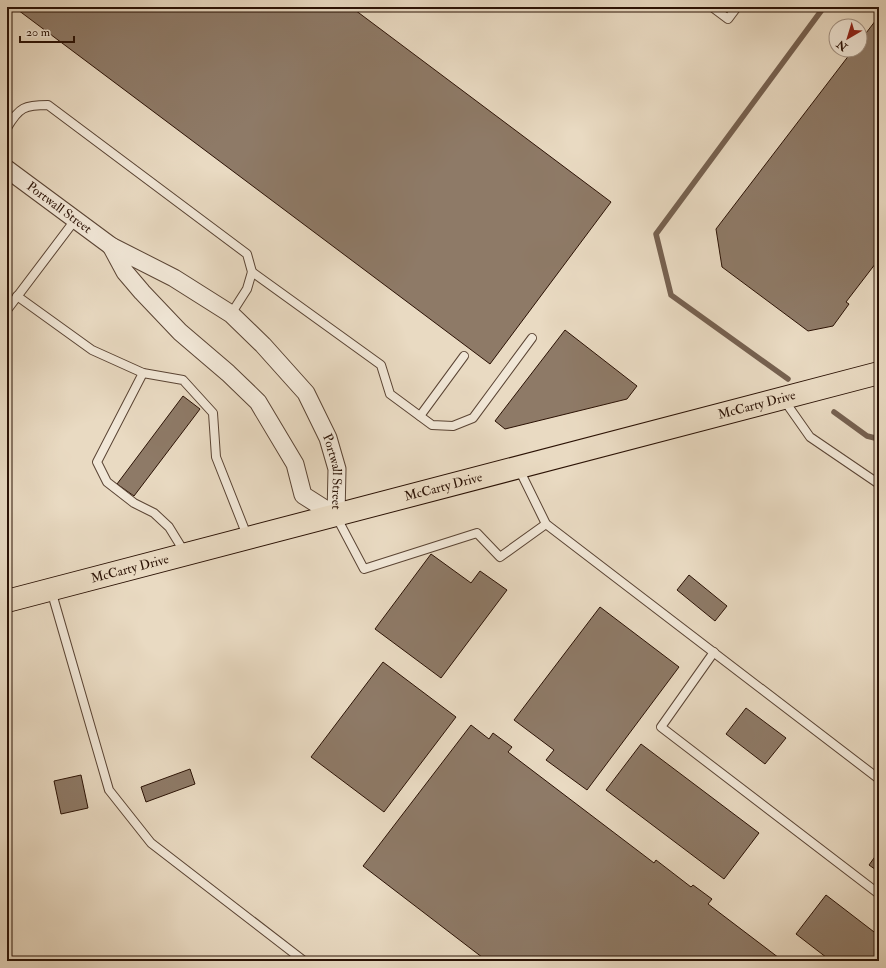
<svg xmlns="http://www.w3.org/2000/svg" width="886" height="968" font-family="'IM FELL Double Pica',serif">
  <rect width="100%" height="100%" fill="#e9dac2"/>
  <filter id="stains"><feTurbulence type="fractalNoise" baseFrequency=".005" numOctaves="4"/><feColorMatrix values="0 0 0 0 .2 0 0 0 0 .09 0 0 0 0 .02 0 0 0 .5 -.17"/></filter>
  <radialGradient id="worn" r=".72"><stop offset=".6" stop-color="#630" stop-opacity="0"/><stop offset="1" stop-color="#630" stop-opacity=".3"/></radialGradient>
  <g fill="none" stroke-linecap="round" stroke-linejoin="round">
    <g stroke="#766150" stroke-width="5.5">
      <path d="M788,379L671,295L656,234L824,7"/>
      <path d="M834,412L867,436L879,439"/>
    </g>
  </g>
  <g fill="#8e7a67" stroke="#2b1205">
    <path d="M14,7H351L611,202L490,364Z"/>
    <path d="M879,16V259L846,302L849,304L833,326L808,331L722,267L716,229L853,50H860V41Z"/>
    <path d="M565,330L637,386L627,399L505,429L495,421Z"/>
    <path d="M183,396L200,409L134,496L117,484Z"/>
    <path d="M431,554L471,583L480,571L507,590L441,678L375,629Z"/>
    <path d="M689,575L727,606L715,621L677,590Z"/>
    <path d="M600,607L679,667L587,790L546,760L554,750L514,720Z"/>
    <path d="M383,662L456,717L384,812L311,757Z"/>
    <path d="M746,708L786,738L765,764L726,734Z"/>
    <path d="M471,725L489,739L493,733L512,747L508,752L654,863L656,860L691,887L693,885L712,899L708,904L783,961H487L363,866Z"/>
    <path d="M641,744L759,833L724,879L606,790Z"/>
    <path d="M190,769L195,784L146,802L141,787Z"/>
    <path d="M81,775L88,808L61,814L54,781Z"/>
    <path d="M879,851V872L869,865Z"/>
    <path d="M826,895L878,935L879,933V961H831L796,934Z"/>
  </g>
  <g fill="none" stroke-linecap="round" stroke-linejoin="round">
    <defs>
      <g id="service">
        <path d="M712,7L728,19L737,7"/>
        <path d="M7,128C19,107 25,105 48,105L247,254L252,272L247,289L231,314"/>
        <path d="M252,272L381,365L390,394L432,425L453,426L473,418L532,338"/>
        <path d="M17,296L92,350L143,373L183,380L213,413L216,457L248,538"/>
        <path d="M7,310L75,220"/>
        <path d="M143,373L97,462L107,482L134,503L154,513L169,527L185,553"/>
        <path d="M784,400L810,437L879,484"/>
        <path d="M420,416L464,356"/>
        <path d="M519,469L546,524L879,779"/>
        <path d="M336,516L364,569L477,533L500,557L546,524"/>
        <path d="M51,590L109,790L151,843L304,961"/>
        <path d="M714,652L661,727L879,894"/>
      </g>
      <g id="minor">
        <path id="s1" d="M7,169L111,246L174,278L231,314L263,345L306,393L328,438L337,469L336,516"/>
        <path d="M111,246L125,272L142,292L180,332L228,373L258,402L295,464L303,495L336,516"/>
      </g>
      <g id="primary">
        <path id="s2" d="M7,601L879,373"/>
      </g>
    </defs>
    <use href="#service" stroke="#5a4434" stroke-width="10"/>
    <use href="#minor" stroke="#5a4434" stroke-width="19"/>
    <use href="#primary" stroke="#2b1205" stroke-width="24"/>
    <use href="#service" stroke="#f1e7d7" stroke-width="8"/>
    <use href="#minor" stroke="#f1e7d7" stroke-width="17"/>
    <use href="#primary" stroke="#e9dac2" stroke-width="22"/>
  </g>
  <g text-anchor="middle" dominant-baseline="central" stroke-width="3" stroke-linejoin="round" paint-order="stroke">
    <g font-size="13" fill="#2b1205" stroke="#f1e7d7">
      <text stroke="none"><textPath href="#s1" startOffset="65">Portwall Street</textPath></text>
      <text stroke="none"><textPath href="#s2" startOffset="775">McCarty Drive</textPath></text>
      <text stroke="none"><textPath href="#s1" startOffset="461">Portwall Street</textPath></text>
      <text stroke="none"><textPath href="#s2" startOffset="451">McCarty Drive</textPath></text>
      <text stroke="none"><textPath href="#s2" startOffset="127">McCarty Drive</textPath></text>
    </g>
  </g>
  <rect width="886" height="968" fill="none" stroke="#e9dac2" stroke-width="24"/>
  <rect x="8" y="8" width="870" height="952" fill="none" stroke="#2b1205" stroke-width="2"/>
  <rect x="12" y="12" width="862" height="944" fill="none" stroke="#2b1205"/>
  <g transform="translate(848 38) rotate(218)"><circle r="19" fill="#f1e7d7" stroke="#a29283"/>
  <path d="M0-3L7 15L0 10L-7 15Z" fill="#8f2418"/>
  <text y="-6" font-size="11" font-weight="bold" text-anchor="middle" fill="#2b1205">N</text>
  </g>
  <path d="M20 36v6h54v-6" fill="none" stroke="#2b1205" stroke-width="2"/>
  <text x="26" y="36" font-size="12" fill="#2b1205" stroke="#f1e7d7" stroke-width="3" paint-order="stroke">20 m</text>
  <rect width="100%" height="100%" filter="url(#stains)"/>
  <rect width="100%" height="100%" fill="url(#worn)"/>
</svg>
